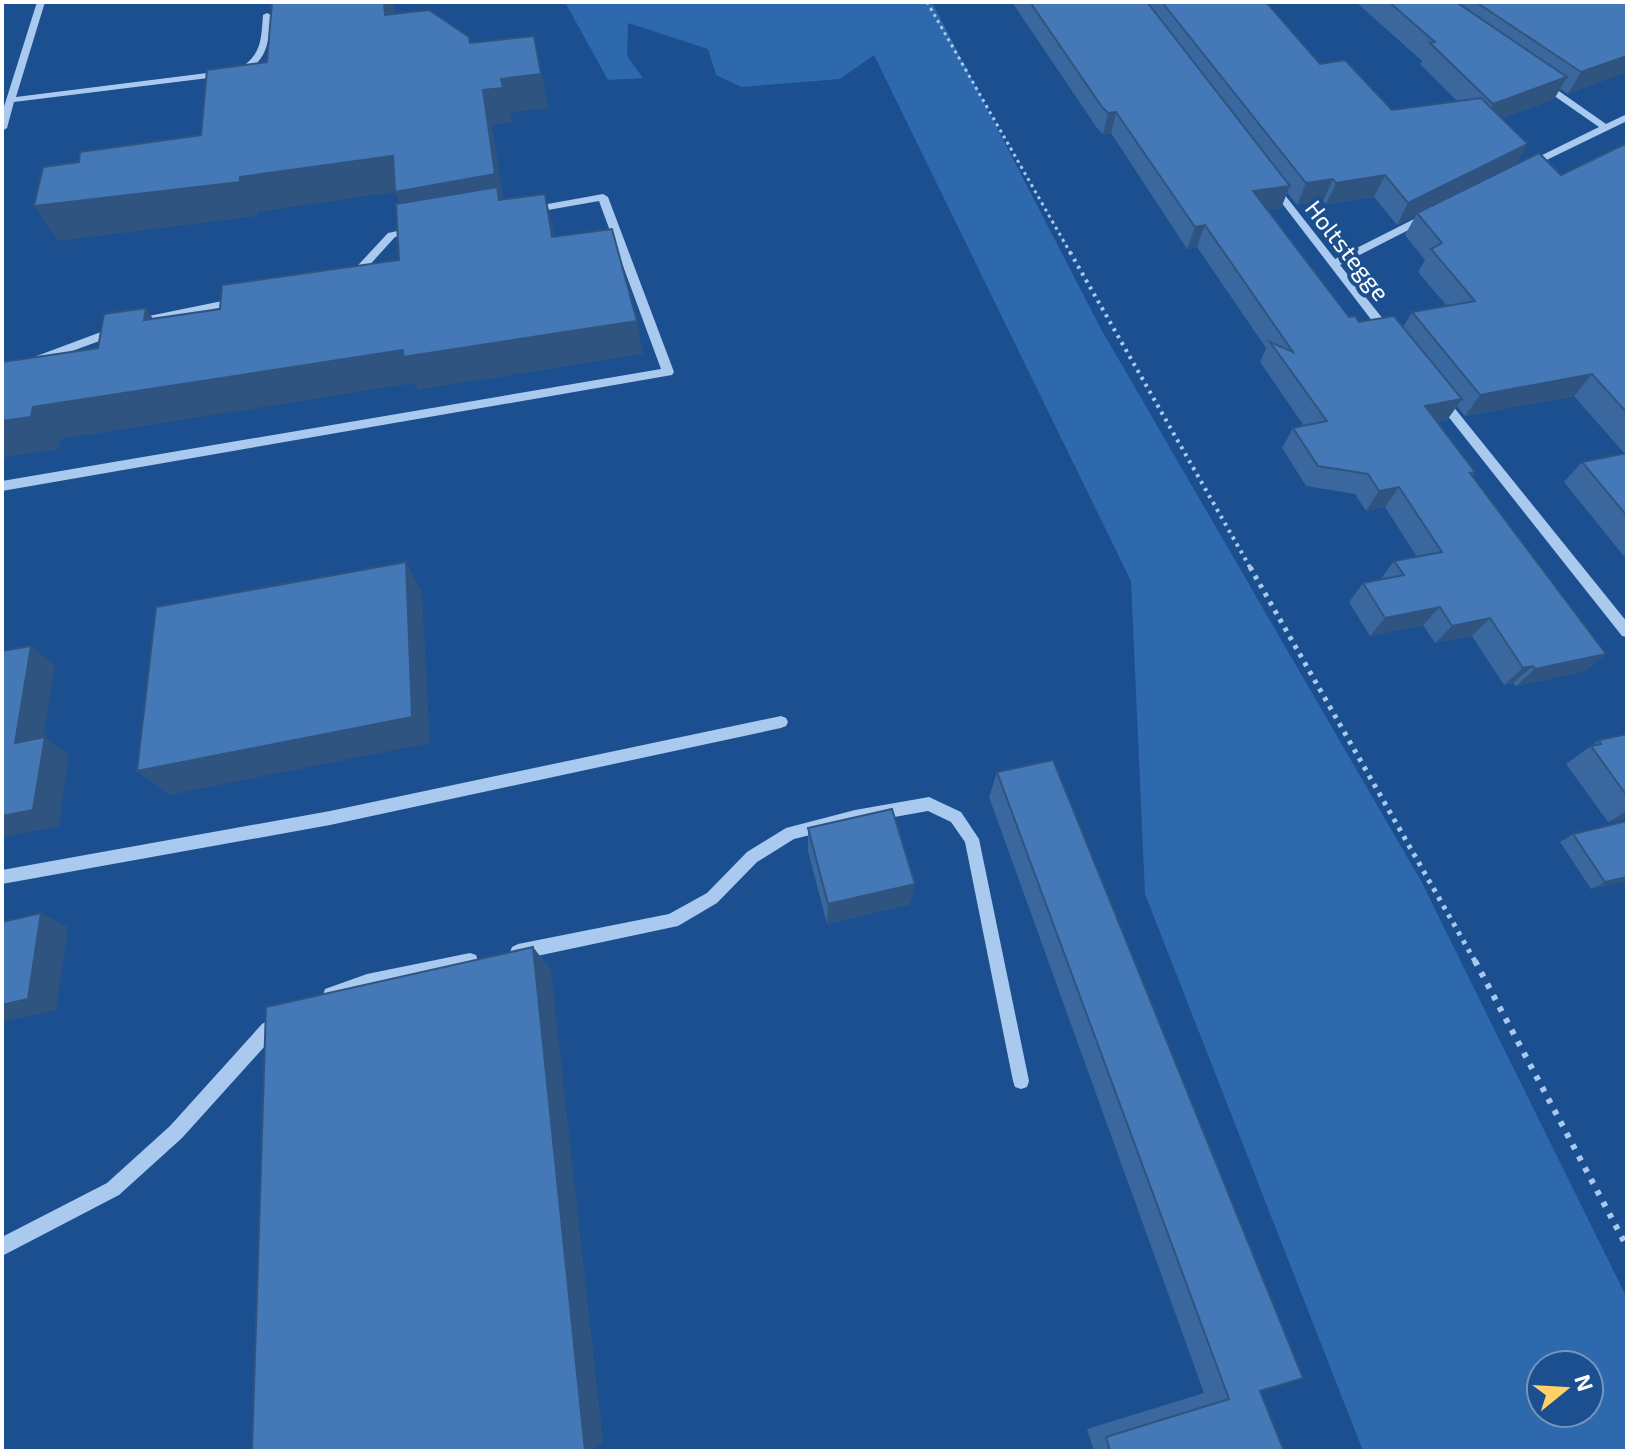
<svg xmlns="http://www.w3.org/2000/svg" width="1629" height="1453" font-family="'Exo 2',sans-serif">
  <rect width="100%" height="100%" fill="#1b4f8f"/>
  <path fill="#2e69ad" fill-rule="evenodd" d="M565,2H932L1101,329L1421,881L1627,1298V1451H1363L1145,894L1131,581L874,55L840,79L741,87L716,75L708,49L628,23L627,56L643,78L608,80ZM1541,1365H1589V1413H1541Z"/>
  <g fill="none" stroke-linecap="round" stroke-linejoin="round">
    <path stroke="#a9c9ee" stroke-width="3" stroke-dasharray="3 4" stroke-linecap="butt" d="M927,2L1071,254"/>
    <path stroke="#a9c9ee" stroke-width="4" stroke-dasharray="3 5" stroke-linecap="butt" d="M1070,252L1251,569"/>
    <path stroke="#a9c9ee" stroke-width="5" stroke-dasharray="4 6" stroke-linecap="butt" d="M1250,567L1476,963"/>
    <path stroke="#a9c9ee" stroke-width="6" stroke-dasharray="5 8" stroke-linecap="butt" d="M1475,961L1627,1247"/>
    <g fill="#a9c9ee" fill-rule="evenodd">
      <path d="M37,2H45L16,97L239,69C262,54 261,40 263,15L267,13L271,15C269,41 268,62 241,74L14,102L7,128L2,131V113Z"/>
      <path d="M1540,82H1546L1606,124L1627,114V121L1530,168H1524V164L1599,127L1540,86Z"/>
      <path d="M1271,185H1277L1335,259L1422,215H1430V219L1340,265L1391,329V335H1383L1271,189Z"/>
      <path d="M603,194L608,197L674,372L672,375L2,491V481L661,369L599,201L531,213L526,210L531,207Z"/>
      <path d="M416,227L421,230L420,232L395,237L356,280H348V276L388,233Z"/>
      <path d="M237,298L242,301L241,303L144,325L139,321L144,317Z"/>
      <path d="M117,326L122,330L121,333L2,377V369Z"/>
      <path d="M1440,394L1444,395L1627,622V637L1622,636L1436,401V395Z"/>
      <path d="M781,716L786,718L788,722L786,726L781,728L330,825L2,884V870L330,811Z"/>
      <path d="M929,797L961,812L979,839L1029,1081L1027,1087L1021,1089L1015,1087L1013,1081L965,842L951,822L928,811L855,824L794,839L757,862L717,903L678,926L518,960L512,957L510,952L512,947L518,944L669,914L707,893L747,852L786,828L855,810Z"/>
      <path d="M470,953L476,955L478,961L476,967L470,969L367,990L331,1003L325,1001L323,995L325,989L367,974Z"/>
      <path d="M281,1012L287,1014L289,1020L287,1026L274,1036L182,1138L119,1195L2,1256V1237L107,1183L170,1126L262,1024Z"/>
    </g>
  </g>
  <g fill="#3a679d" fill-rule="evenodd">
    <path d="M1012,2H1283L1267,4L1320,64L1392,110L1457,101L1420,64L1422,61L1356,2H1627L1568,94L1560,89L1554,99L1502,118L1516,164L1561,175L1627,143V560L1564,482L1582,462L1624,453L1574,396L1465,416L1457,406L1447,420L1436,422L1475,472L1472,476L1606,654L1585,671L1516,686L1513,683L1504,685L1472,636L1435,643L1423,625L1370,636L1349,602L1363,583L1380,580L1394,561L1417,557L1385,507L1366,511L1355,494L1306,486L1282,448L1293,428L1304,426L1260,362L1266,348L1197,247L1187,249L1111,133L1103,134L1097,128ZM1287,192L1297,205L1323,201L1326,204L1374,197L1397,225L1416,215L1405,235L1425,260L1418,272L1447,306L1412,312L1403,327L1359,322L1349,317L1267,210L1281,208Z"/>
    <path d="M1627,734V818L1608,822L1566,764L1599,740Z"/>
    <path d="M997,772L1260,1391L1284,1451H1094L1087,1429L1204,1393L989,797Z"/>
    <path d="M1627,821V881L1591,889L1560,842L1573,834Z"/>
    <path d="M808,828L915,884L910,904L827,924L808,851Z"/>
  </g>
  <g fill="#305480">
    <path d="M384,2H394L396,49L385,15Z"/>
    <path d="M534,36L549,108L510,113L512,122L492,125L505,209L408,226L395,192L258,212L257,216L58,241L34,206L393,156L483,90L501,79Z"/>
    <path d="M1627,56V72L1568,94L1581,72Z"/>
    <path d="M1567,77L1554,99L1481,126L1493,104Z"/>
    <path d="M1116,112L1111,133L1103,134L1108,113Z"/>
    <path d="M1528,144L1515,166L1417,213L1416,215L1397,225L1408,203Z"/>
    <path d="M1385,175L1374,197L1326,204L1336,183Z"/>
    <path d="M1333,179L1323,201L1297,205L1306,183Z"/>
    <path d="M1290,186L1281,208L1244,213L1253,191Z"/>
    <path d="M545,194L553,228L561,271L552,237Z"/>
    <path d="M1205,225L1197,247L1187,249L1195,227Z"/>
    <path d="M146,308L168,342L144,320Z"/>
    <path d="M637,321L643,354L418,390L415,383L61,439L59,449L2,458V421L33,407L403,350Z"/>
    <path d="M1592,374L1574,396L1465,416L1480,395Z"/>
    <path d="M1462,399L1447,420L1411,426L1425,406Z"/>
    <path d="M1399,487L1385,507L1366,511L1379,491Z"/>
    <path d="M406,562L422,593L430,743L169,795L137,771Z"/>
    <path d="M1440,607L1423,625L1370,636L1385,618Z"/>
    <path d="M1490,618L1472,636L1435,643L1452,626Z"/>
    <path d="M31,646L55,666L40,761L15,743Z"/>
    <path d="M1606,654L1585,671L1516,686L1535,669Z"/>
    <path d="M1533,666L1513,683L1504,685L1523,668Z"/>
    <path d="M45,737L69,755L59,826L5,837L2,835V816Z"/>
    <path d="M1627,811V818L1608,822Z"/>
    <path d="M1627,877V881L1591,889L1605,882Z"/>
    <path d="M915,884L910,904L827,924L828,904Z"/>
    <path d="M41,913L68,927L56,1010L2,1022V1005Z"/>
    <path d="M533,947L551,970L603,1442L590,1451H585Z"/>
  </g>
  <g fill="#4478b7" stroke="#305480" stroke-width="2">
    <path d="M272,2H384L385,15L429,10L469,37L470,43L534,36L541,74L501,79L503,88L483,90L495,174L395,192L393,156L240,177V182L34,206L43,167L79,162L80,152L201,135L207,70L267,62Z"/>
    <path d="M1030,2H1147L1290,186L1253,191L1349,317L1355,316L1359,322L1394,316L1462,399L1425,406L1475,472L1470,473L1606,654L1535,669L1533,666L1523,668L1490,618L1452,626L1440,607L1385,618L1363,583L1404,575L1394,561L1442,552L1399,487L1379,491L1368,474L1318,466L1293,428L1327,421L1270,342L1293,352L1205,225L1195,227L1116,112L1108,113L1102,107Z"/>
    <path d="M1162,2H1266L1320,64L1345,60L1392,110L1481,98L1528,144L1408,203L1385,175L1336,183L1333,179L1306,183Z"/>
    <path d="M1389,2H1456L1567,77L1493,104L1430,43L1435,42Z"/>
    <path d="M1476,2H1627V56L1581,72Z"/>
    <path d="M1627,143V413L1592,374L1480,395L1412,312L1475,301L1431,249L1442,243L1417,213L1539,153L1561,175Z"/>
    <path d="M497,187L499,200L545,194L552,237L612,229L637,321L403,357V350L33,407L31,417L2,421V362L98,348L104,314L146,308L144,320L220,309L222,285L399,260L396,204Z"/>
    <path d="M1627,453V516L1582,462Z"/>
    <path d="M406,562L412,717L137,771L156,607Z"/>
    <path d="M31,646L15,743L45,737L33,810L2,816V651Z"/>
    <path d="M1627,734V796L1591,746L1601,744L1599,740Z"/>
    <path d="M1053,760L1303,1378L1260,1391L1284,1451H1110L1106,1437L1229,1399L997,772Z"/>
    <path d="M892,809L915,884L828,904L808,828Z"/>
    <path d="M1627,821V877L1605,882L1573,834Z"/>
    <path d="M41,913L28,999L2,1005V922Z"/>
    <path d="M533,947L585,1451H252L266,1007Z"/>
  </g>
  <g text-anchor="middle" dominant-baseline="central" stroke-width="8" stroke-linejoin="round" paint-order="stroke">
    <g font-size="24" fill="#fff" stroke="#1b4f8f">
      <text transform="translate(1348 250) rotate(52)">Holtstegge</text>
    </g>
  </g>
  <rect width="1629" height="1453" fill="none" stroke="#ffffff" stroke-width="8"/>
  <g transform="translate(1565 1389) rotate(72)"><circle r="38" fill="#1b4f8f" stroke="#7695bc" stroke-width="2"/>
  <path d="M0-6L14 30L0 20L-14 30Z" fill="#ffd166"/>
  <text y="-12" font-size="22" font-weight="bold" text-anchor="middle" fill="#ffffff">N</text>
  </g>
</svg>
